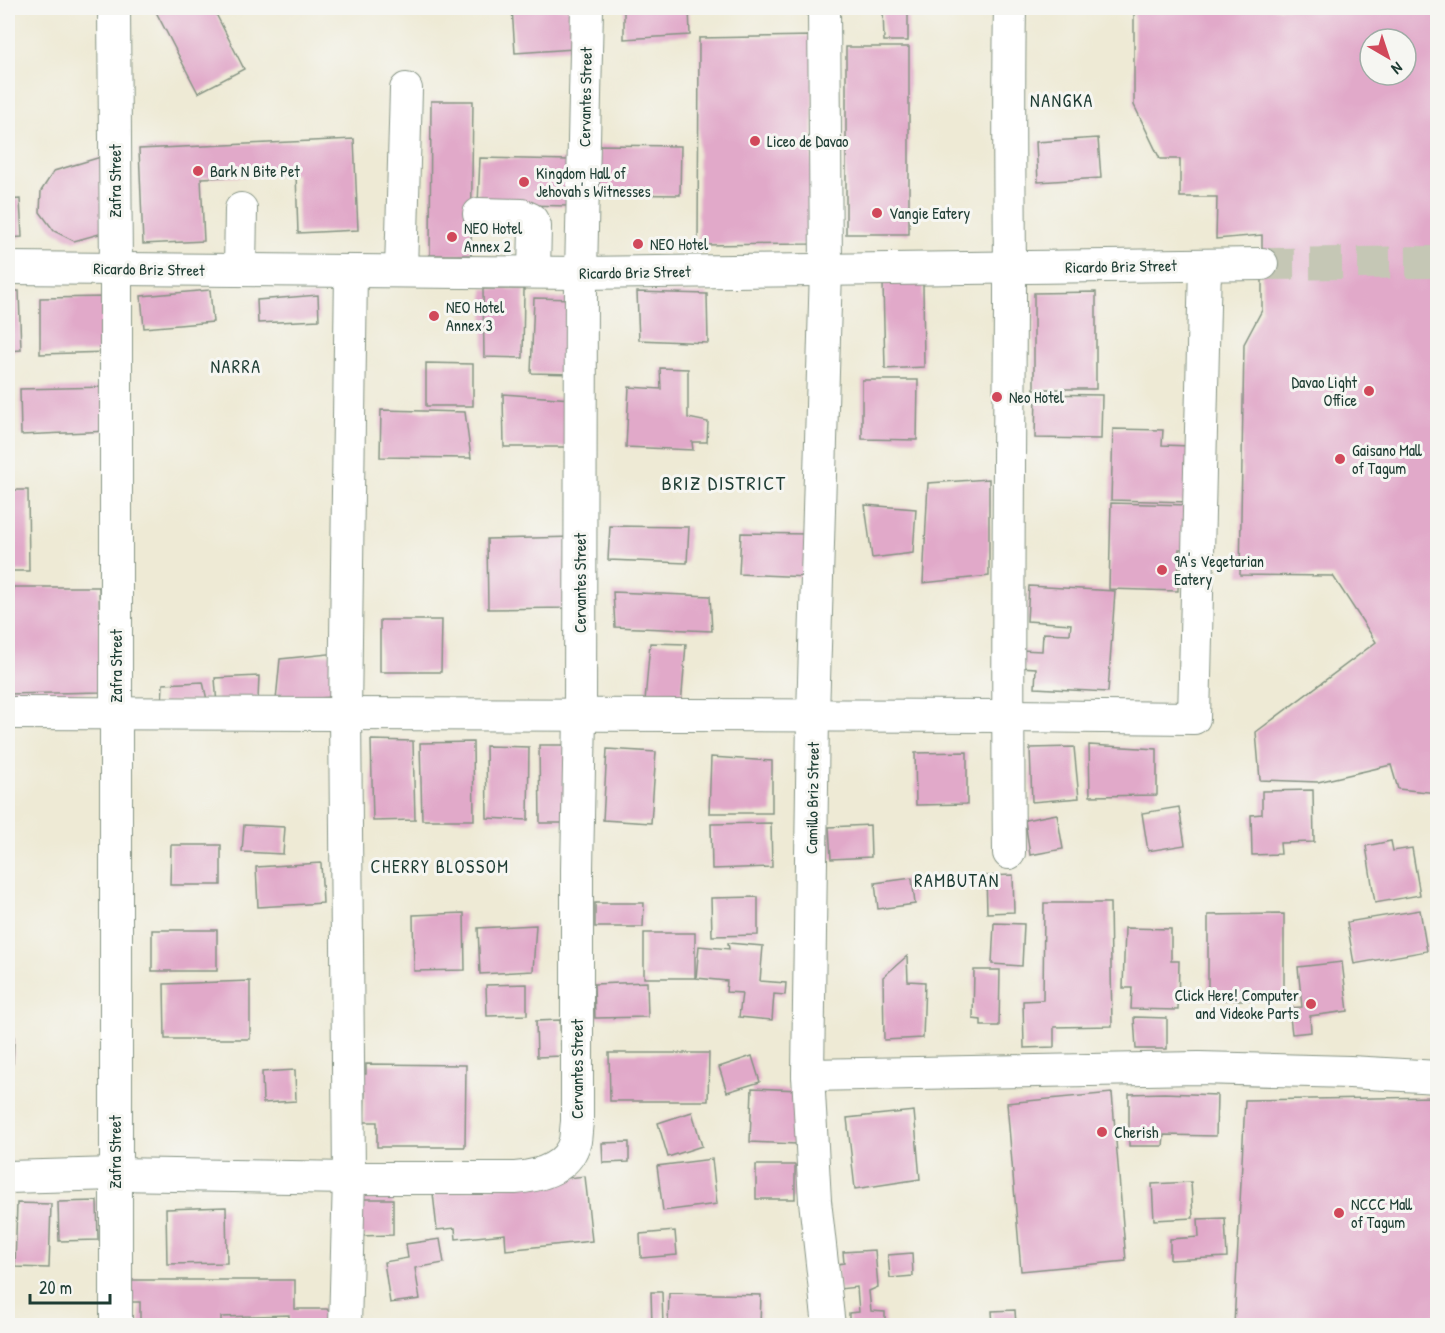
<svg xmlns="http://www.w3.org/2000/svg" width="1445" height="1333" font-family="'Patrick Hand',sans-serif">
  <rect width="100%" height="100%" fill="#f6f6f2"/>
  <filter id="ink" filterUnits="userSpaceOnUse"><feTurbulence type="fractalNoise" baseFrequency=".0167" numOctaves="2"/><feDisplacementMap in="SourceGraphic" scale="12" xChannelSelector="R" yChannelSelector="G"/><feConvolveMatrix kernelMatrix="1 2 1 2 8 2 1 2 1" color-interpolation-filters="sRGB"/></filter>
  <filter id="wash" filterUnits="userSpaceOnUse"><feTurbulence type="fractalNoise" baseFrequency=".008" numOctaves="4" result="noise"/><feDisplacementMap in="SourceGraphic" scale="24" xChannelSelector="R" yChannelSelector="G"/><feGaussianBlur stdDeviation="1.35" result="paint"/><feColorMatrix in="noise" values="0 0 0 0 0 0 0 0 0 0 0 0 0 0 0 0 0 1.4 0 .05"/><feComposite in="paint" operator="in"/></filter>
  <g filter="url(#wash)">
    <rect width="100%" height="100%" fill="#eeead5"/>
    <g id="blocks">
      <g fill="#e1a9c9" fill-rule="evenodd">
        <path d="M154,8H213L244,69L198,93Z"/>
        <path d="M512,8H571L574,49L515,53Z"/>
        <path d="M624,8H689L690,35L624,39Z"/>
        <path d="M883,8H908V41H884Z"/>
        <path d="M1134,8H1438V793L1398,789L1391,765L1318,782L1260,780L1256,732L1376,642L1333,576L1240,575L1244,344L1262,310V235L1216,239L1217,197H1180V159H1160L1134,105ZM1370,39H1406V75H1370Z"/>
        <path d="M813,36L812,244L698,245L699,38Z"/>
        <rect x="846" y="47" width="63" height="187"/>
        <path d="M431,101H473L471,255H430Z"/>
        <path d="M1098,138L1101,178L1038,182L1036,142Z"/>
        <path d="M354,139L358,230L298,233L296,174L201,178L204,241L143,244L139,149Z"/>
        <path d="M599,145L681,146L680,195L599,194Z"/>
        <path d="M104,156L103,233L74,241L54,231L40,212L41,191L54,171Z"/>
        <path d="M480,158L570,160L569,206L478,204Z"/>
        <path d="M20,199L22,237L8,238V200Z"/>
        <path d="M883,283L923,284L924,367L885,369Z"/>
        <path d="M483,289H524L523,358L484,357Z"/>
        <path d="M210,290L213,322L144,328L141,296Z"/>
        <path d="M8,291H19L21,350L8,351Z"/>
        <path d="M637,292L707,294L708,343L639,340Z"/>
        <path d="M1096,292V389H1034V293Z"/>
        <path d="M318,295L319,320L258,323L257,300Z"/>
        <path d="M109,297V352L40,354V298Z"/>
        <path d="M534,298L575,299L571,374L531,373Z"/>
        <path d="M426,363L473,364V406H426Z"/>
        <path d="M660,368L688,369V418L708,422L707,442H692L693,450L626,447L629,387L661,389Z"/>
        <path d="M862,380H918L917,440L862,439Z"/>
        <path d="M107,387L109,431L21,435L20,389Z"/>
        <path d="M503,394L571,399V447H504Z"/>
        <path d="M1036,394L1102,395L1101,439L1035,438Z"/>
        <path d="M381,410L465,412L471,458L380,457Z"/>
        <path d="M1113,429L1163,430L1162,445L1191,446L1189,502L1111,500Z"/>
        <path d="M989,479V576L923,583L928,483Z"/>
        <path d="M8,490H28L29,571H8Z"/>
        <path d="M1111,503L1188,505L1187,549H1179L1178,591L1109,589Z"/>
        <path d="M865,505L916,509L913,553L872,558Z"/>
        <path d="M610,526L689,527L687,563L608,560Z"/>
        <path d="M741,533L810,534L808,577L739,574Z"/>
        <path d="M574,537V608L488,609L487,539Z"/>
        <path d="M1029,586L1115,591L1108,692L1035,688L1036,668L1019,667L1020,650L1042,651L1043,633L1070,634L1071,624L1027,621Z"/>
        <path d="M13,587H99L101,692L8,694Z"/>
        <path d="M613,592L710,596L712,631L615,627Z"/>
        <path d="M380,620H442L441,672H380Z"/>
        <path d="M650,643L686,644L681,706L645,701Z"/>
        <path d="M338,653L335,697L276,700L280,659Z"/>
        <path d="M259,676L258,700L217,706L215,678Z"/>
        <path d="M203,682L207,700L162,703L163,684Z"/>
        <path d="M371,740L413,741L415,820L373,821Z"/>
        <path d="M473,742L474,820H422L420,743Z"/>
        <path d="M539,745H574L575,823H540Z"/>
        <path d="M1089,745L1157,749V795L1090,796Z"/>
        <path d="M486,746L529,747L528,820L487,818Z"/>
        <path d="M1074,747L1079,798L1032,802L1030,748Z"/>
        <path d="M607,749L656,752L651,823L603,820Z"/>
        <path d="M967,752V804L916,805L915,753Z"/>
        <path d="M711,757L772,761V813H709Z"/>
        <path d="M1313,790L1314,842L1280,843L1281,854L1252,855L1251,815L1262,814V791Z"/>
        <path d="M1179,807L1185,845L1148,851L1142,813Z"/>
        <path d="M1057,814L1063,849L1030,855L1025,820Z"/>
        <path d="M771,823L772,867L712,869L711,824Z"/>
        <path d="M244,825L285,827L283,854L242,852Z"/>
        <path d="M870,825L871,857L831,859L829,827Z"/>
        <path d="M1391,841L1393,851L1412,848L1420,895L1375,903L1366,846Z"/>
        <path d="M171,845H221V885H170Z"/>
        <path d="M321,863L323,903L258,907L256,867Z"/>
        <path d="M1013,875L1014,912L987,913L986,876Z"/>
        <path d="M912,878L915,904L878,909L875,883Z"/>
        <path d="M758,897V935L712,936L711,898Z"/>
        <path d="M595,903H644L643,927H595Z"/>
        <path d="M1044,903H1110L1112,1026L1054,1027V1047L1024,1048L1023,1001L1043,1000Z"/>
        <path d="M1420,910L1427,951L1354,964L1347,922Z"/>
        <path d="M464,913L465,970L414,971L413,915Z"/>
        <path d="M1284,914V1000H1208V915Z"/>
        <path d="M994,923L1024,924L1022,966L992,964Z"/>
        <path d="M536,925L533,971L480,974L478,928Z"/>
        <path d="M1125,928L1171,929V961H1179L1178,1010L1131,1009L1132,988H1123Z"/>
        <rect x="152" y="930" width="65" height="41"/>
        <rect x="644" y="933" width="51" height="45"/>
        <path d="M728,943L763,946L760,981L786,983L785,995L774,994L772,1020L739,1017L742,993L726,992L727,981L696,978L699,946L729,949Z"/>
        <path d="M907,956L908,981L925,982L923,1038L884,1040L883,977Z"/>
        <path d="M1342,962L1348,1011L1310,1016L1311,1032L1292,1034L1289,1008L1302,1007L1298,967Z"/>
        <path d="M974,970H1000L999,1026H981V1020L973,1019Z"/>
        <path d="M250,981V1039H165L164,984Z"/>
        <path d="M647,982L648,1017L595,1018L594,984Z"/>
        <path d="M527,984V1015L487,1016L486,985Z"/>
        <path d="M1134,1017L1167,1018V1049H1136Z"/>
        <path d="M560,1020L561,1056L537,1057L536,1021Z"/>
        <path d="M8,1037H14L13,1063H8Z"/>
        <path d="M609,1053H709L708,1101H610Z"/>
        <path d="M752,1056L760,1082L727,1092L719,1067Z"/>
        <path d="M366,1064L466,1065L465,1147H377V1122H364L365,1091H358V1074H366Z"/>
        <path d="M295,1070L296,1101L263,1103L262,1072Z"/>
        <path d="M752,1088L800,1090L797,1144L750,1142Z"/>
        <path d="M1112,1093L1126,1261L1021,1271L1007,1103Z"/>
        <path d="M1164,1093L1217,1095L1216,1136L1164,1135L1163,1146H1129V1094Z"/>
        <path d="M1438,1097V1326H1234L1245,1100Z"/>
        <path d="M914,1111L920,1179L855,1189L847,1118Z"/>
        <path d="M692,1112L702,1146L668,1157L658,1123Z"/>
        <path d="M629,1142V1162L603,1163L602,1143Z"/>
        <path d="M712,1159L717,1204L663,1211L657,1166Z"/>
        <rect x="756" y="1165" width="39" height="34"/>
        <path d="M585,1176L592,1241L506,1250L505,1234L456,1239L455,1228L437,1230L433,1193Z"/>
        <path d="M1191,1182L1193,1218L1154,1220L1152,1184Z"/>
        <path d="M358,1199H393V1235L359,1236Z"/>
        <path d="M97,1201L98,1240L59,1241L58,1202Z"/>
        <path d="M17,1203L51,1204L49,1268L15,1267Z"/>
        <path d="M226,1207L227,1263L167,1264L166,1209Z"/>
        <path d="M1225,1218L1227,1257L1170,1260V1239L1199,1237L1198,1219Z"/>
        <path d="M675,1231L677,1255L641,1258L640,1234Z"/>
        <path d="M440,1239L444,1263L415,1268L420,1299L390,1303L384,1262L408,1258L406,1244Z"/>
        <path d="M875,1250L878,1287L869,1291L871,1311L885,1312V1326H849V1313L859,1312L857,1287L839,1289L837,1264L844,1263L843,1252Z"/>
        <path d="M912,1253L913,1276L890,1278L888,1255Z"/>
        <path d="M124,1280H295V1309H327L335,1320V1326H289V1315L221,1317V1326H146L140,1322V1302H123Z"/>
        <path d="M651,1292H662L663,1326H652Z"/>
        <path d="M669,1293L761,1295L760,1326H668Z"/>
        <path d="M1015,1310L1016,1326H993L992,1311Z"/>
      </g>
    </g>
  </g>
  <g filter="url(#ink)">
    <use href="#blocks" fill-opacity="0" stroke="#869484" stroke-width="1.5"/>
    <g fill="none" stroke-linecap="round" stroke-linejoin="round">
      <path stroke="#c5c7b5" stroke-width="32" stroke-dasharray="32 16" stroke-linecap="butt" d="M1262,264L1438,262"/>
      <defs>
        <g id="minor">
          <path d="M114,8L116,268V1326"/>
          <path d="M824,8L826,269L813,715L808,1075L815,1201L829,1326"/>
          <path d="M479,214L522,215L531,219L535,226L534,272"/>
          <path d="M8,268L581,273L1262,264"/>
          <path d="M240,270L241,209"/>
          <path d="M401,271L406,89"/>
          <path d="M8,713L1007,716L1194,718L1205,265"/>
          <path d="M1009,853C1007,670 1009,486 1010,303C1010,204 1008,106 1010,8"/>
          <path d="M808,1075L1199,1068L1350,1072L1438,1077"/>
          <path d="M8,1177L115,1174L349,1178H515C540,1176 568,1168 575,1141C576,1135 576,1128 577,1122V869L580,715L581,273L587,8"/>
          <path d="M345,1326L349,1178L345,714L351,271"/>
        </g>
      </defs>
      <use href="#minor" stroke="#869484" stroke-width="34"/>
      <use href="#minor" stroke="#fff" stroke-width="32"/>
    </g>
  </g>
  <g fill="#d1495b" stroke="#f6f6f2" stroke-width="2">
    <circle cx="755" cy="141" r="6"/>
    <circle cx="198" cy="171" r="6"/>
    <circle cx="524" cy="182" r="6"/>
    <circle cx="877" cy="213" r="6"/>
    <circle cx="452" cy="237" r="6"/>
    <circle cx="638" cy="244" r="6"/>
    <circle cx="434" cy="316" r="6"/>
    <circle cx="1369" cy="391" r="6"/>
    <circle cx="997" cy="397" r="6"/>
    <circle cx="1340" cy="459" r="6"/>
    <circle cx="1162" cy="570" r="6"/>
    <circle cx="1311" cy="1004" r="6"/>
    <circle cx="1102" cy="1132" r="6"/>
    <circle cx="1339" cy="1213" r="6"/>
  </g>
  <g text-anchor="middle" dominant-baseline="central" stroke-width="6" stroke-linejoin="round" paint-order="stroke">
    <g font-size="16" fill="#1f3d34" stroke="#f6f6f2">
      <text transform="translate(585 97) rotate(-89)">Cervantes Street</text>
      <text transform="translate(115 181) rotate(-90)">Zafra Street</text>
      <text transform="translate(1121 266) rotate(-1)">Ricardo Briz Street</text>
      <text transform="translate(149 269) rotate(1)">Ricardo Briz Street</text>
      <text transform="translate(635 272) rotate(-1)">Ricardo Briz Street</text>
      <text transform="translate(580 583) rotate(-90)">Cervantes Street</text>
      <text transform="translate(116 666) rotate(-90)">Zafra Street</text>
      <text transform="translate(812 798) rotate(-89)">Camillo Briz Street</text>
      <text transform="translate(577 1069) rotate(-90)">Cervantes Street</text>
      <text transform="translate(115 1152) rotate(-90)">Zafra Street</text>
    </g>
    <g font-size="16" fill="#1f3d34" stroke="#f6f6f2" text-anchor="start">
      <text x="767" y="141">Liceo de Davao</text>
      <text x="210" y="171">Bark N Bite Pet</text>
      <text x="536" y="173">Kingdom Hall of<tspan x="536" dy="18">Jehovah's Witnesses</tspan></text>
      <text x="889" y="213">Vangie Eatery</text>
      <text x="464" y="228">NEO Hotel<tspan x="464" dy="18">Annex 2</tspan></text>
      <text x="650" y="244">NEO Hotel</text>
      <text x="446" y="307">NEO Hotel<tspan x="446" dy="18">Annex 3</tspan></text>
      <text x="1357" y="382" text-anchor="end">Davao Light<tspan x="1357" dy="18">Office</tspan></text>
      <text x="1009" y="397">Neo Hotel</text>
      <text x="1352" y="450">Gaisano Mall<tspan x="1352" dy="18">of Tagum</tspan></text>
      <text x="1174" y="561">9A's Vegetarian<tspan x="1174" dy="18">Eatery</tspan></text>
      <text x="1299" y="995" text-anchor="end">Click Here! Computer<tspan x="1299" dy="18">and Videoke Parts</tspan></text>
      <text x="1114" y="1132">Cherish</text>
      <text x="1351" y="1204">NCCC Mall<tspan x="1351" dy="18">of Tagum</tspan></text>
    </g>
    <g font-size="18" letter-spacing="1.5" fill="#1f3d34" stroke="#f6f6f2">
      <text x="1062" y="100">NANGKA</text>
      <text x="236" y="366">NARRA</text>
      <text x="440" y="866">CHERRY BLOSSOM</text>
      <text x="957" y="880">RAMBUTAN</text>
    </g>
    <g font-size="20" letter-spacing="1.5" fill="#1f3d34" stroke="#f6f6f2">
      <text x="724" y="482">BRIZ DISTRICT</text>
    </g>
  </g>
  <rect width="1445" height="1333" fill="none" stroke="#f6f6f2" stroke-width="30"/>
  <g transform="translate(1388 57) rotate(141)"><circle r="28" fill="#f6f6f2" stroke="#a0aca6" stroke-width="1.5"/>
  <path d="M0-4.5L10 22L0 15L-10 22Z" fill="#d1495b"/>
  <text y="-9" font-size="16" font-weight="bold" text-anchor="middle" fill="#1f3d34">N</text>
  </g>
  <path d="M30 1294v9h80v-9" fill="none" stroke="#1f3d34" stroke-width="3"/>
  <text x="39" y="1294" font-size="18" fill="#1f3d34" stroke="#f6f6f2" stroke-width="4.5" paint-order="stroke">20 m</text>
</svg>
